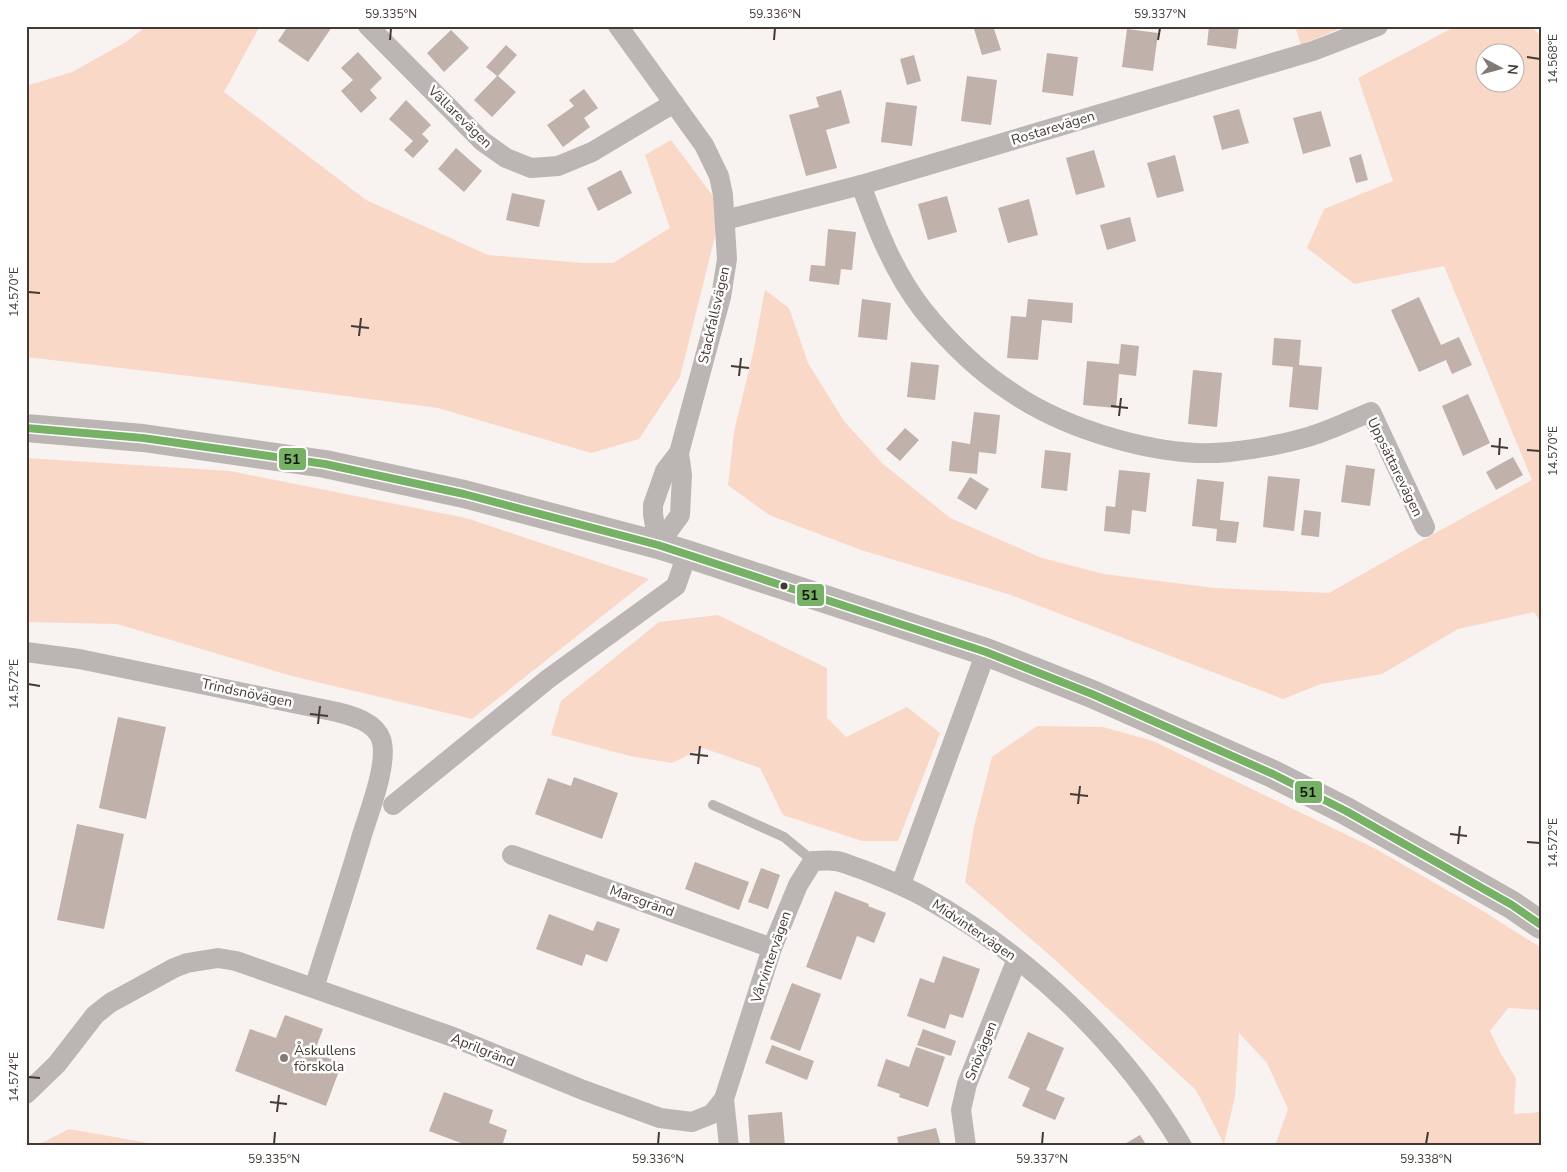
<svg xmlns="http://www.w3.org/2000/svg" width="1567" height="1172" font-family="'Nunito Sans',sans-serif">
  <rect width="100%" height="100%" fill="#f8f2f0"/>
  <g fill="#fad8c7" fill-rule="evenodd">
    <path d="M147,26H260L224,92L366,200L488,255L582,263H613L670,228L645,155L671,140L722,208L680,377L639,439L591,453L438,408L224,380L26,357V86L72,72L126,42Z"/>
    <path d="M1295,26H1346L1301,45Z"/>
    <path d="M1456,26H1530L1541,36V622L1534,612L1458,629L1382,674L1321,684L1283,699L1011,595L861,550L769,515L728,485L734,432L753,353L765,290L789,308L808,363L844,421L882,463L950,518L1042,558L1104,574L1215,588L1329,593L1428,537L1532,480L1444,266L1354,284L1307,248L1324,209L1393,181L1358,78ZM1484,52H1514V82H1484Z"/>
    <path d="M26,458L230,471L466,518L649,579L472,719L292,676L117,624L26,622Z"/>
    <path d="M718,615L827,668V718L846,737L907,707L940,733L898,841H862L783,815L760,768L703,748L672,763L630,756L551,735L561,701L659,622Z"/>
    <path d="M1037,726L1103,727L1153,741L1376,849L1478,908L1540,947L1541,1010L1508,1008L1490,1031L1501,1054L1516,1078L1514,1114L1541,1112V1146H1275L1288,1109L1267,1063L1239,1033L1235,1096L1224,1144L1196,1090L1054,959L965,882L974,827L992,757Z"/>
    <path d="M69,1129L160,1145V1146H36Z"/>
  </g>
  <g fill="#c0b1aa">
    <path d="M288,26H330L332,27L308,62L278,41Z"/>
    <path d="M982,26H993L1001,50L982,55L974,29Z"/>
    <path d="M1209,26H1239L1236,49L1207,45Z"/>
    <path d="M1127,29L1158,33L1153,71L1122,67Z"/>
    <path d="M451,30L469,48L444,72L427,53Z"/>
    <path d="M506,45L517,55L498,76L516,92L492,117L474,100L497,76L486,67Z"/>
    <path d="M358,52L382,78L370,90L377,98L361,113L341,91L353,80L341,68Z"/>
    <path d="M1047,53L1078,57L1073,96L1042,92Z"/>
    <path d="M914,55L921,81L907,85L900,59Z"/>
    <path d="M967,76L997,80L991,125L961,121Z"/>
    <path d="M584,89L598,108L584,118L590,127L563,147L547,125L574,106L569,100Z"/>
    <path d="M841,90L850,123L826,130L837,168L806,176L789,115L819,107L816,97Z"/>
    <path d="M406,100L431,125L422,134L429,141L413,158L404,150L413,141L389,119Z"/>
    <path d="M886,102L917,106L912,146L881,142Z"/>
    <path d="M1239,109L1249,143L1222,150L1213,116Z"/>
    <path d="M1321,111L1331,146L1303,154L1293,118Z"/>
    <path d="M456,148L482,171L464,192L438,169Z"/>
    <path d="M1094,150L1105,187L1076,195L1066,158Z"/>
    <path d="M1361,154L1368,180L1356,183L1349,158Z"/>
    <path d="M1175,155L1184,191L1157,198L1147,163Z"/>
    <path d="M621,170L632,193L598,211L587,188Z"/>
    <path d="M512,193L545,200L539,227L506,220Z"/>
    <path d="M947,196L957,232L928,240L918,204Z"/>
    <path d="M1029,199L1038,235L1008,243L998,208Z"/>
    <path d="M1130,217L1136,241L1107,250L1100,225Z"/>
    <path d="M828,229L856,232L852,270L841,269L839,285L809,281L811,265L825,266Z"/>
    <path d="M1419,297L1441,345L1459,337L1472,365L1452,374L1446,360L1419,372L1391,310Z"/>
    <path d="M862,299L891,303L887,340L858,337Z"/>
    <path d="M1028,299L1073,303L1072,323L1042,320L1038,360L1007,358L1011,316L1026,317Z"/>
    <path d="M1274,338L1301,340L1299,365L1322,367L1318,410L1289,407L1293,367L1272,365Z"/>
    <path d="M1121,344L1139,346L1136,376L1119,374L1116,408L1083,405L1087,361L1119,364Z"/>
    <path d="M911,362L939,365L935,400L907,397Z"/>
    <path d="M1193,370L1222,373L1217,427L1188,424Z"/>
    <path d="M1468,394L1490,443L1463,456L1442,406Z"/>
    <path d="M974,412L1000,415L996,454L979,452L977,474L949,471L952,441L970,444Z"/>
    <path d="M905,428L919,440L900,461L886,449Z"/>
    <path d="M1045,450L1071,453L1067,491L1041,488Z"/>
    <path d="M1513,457L1523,475L1496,490L1486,472Z"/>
    <path d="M1346,465L1375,469L1370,506L1341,502Z"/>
    <path d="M1119,470L1150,473L1146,512L1132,510L1130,534L1104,531L1106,506L1115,507Z"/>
    <path d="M1268,476L1300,479L1294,531L1263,527Z"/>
    <path d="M970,477L989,489L976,510L957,498Z"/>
    <path d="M1197,479L1224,482L1220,520L1239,522L1236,543L1216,541L1217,529L1192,526Z"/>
    <path d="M1304,510L1321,512L1319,537L1301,535Z"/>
    <path d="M118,717L166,727L146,819L99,808Z"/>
    <path d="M574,777L618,793L602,839L535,814L548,778L571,786Z"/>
    <path d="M77,824L124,834L104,929L57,920Z"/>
    <path d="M695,862L749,882L739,910L685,889Z"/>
    <path d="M761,868L780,875L768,909L748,902Z"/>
    <path d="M835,891L869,904L868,906L886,913L874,943L857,936L841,980L806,967Z"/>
    <path d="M549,914L593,931L597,921L620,929L607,962L586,954L582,966L536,949Z"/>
    <path d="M943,956L980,969L963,1018L950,1014L945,1029L907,1016L920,978L934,983Z"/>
    <path d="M792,983L821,994L800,1051L770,1039Z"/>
    <path d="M285,1015L323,1029L314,1053L342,1063L326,1106L235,1071L250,1029L276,1038Z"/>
    <path d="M923,1029L956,1041L951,1056L917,1045Z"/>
    <path d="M1028,1032L1064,1048L1046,1090L1065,1098L1055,1120L1022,1106L1030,1088L1008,1078Z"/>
    <path d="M772,1045L814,1061L807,1080L765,1063Z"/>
    <path d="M916,1047L945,1057L928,1107L899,1097L900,1094L877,1086L886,1059L909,1067Z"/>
    <path d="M444,1092L493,1110L489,1123L507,1130L502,1146H469L429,1131Z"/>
    <path d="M782,1112L785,1146H750L748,1115Z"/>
    <path d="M936,1128L941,1146H899L897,1137Z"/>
    <path d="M1140,1135L1147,1146H1121Z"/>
  </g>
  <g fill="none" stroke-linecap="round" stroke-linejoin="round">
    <path stroke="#bbb6b4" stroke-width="10" d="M713,805L784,837L813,861"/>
    <g stroke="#bbb6b4" stroke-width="20">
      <path d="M368,26L482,141L506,158L531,168L558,166L592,152L674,103"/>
      <path d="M618,26L704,145L719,176L723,195L727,259L721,297L679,453L682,475L680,515L658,545"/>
      <path d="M861,185C877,229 894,273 923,310C948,341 977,370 1011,392C1066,430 1162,459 1229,452C1256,449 1285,444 1311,436C1331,430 1351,420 1371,412L1425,527"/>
      <path d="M725,220L861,185L1313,51L1378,26"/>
      <path d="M658,545L653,514V505L665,471L679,453"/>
      <path d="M26,652L79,659L337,712C353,716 375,722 381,739C389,762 369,812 362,835C347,886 330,937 314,988"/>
      <path d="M393,805L548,679L676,586L687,554"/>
      <path d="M512,855L772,948"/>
      <path d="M901,884L986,652"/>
      <path d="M26,1094L57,1064L95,1015L110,1003L174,968L187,963L218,958L236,961L453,1037L583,1090L660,1118L692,1122L712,1114L724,1099"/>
      <path d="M729,1146L724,1099L772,948L798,885L813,861C820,861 828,860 836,861C844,862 853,867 861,869C884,878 905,886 926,898C1030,956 1121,1043 1182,1146"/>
      <path d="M966,1146L961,1110L967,1084L1017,959"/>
    </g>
    <path stroke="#bbb6b3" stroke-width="28" d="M26,428L143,438L325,464L464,494L658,545L687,554L986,652L1092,694L1169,728L1273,774L1346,811L1512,905L1541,925"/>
    <defs>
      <path id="bus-1" d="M26,428L143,438L325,464L464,494L658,545L986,652L1092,694L1273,774L1346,811L1512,905L1541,925"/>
    </defs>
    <use href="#bus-1" stroke="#fff" stroke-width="11"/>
    <use href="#bus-1" stroke="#77b165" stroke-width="8"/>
  </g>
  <path fill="none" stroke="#443a35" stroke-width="2" d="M390,40L391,28M774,40L775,28M1158,40L1160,28M1527,57L1540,59M28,292L40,293M351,326L369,328M359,336L361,318M731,366L749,368M739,376L741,358M1111,406L1128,408M1119,416L1121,398M1491,446L1508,448M1527,450L1540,451M1499,455L1500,438M28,684L40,686M310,714L328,716M318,724L320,706M690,754L708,756M698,764L700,746M1070,794L1088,796M1078,804L1080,786M1450,834L1467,836M1527,842L1540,843M1458,844L1460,826M28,1077L40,1078M270,1102L287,1104M277,1112L279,1095M274,1144L275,1132M658,1144L659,1132M1042,1144L1043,1132M1426,1144L1428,1132"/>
  <circle fill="#443a35" stroke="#fff" stroke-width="2" cx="784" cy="586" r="4.5"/>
  <circle fill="#837a76" stroke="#fff" stroke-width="2" cx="284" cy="1058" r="5"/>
  <g text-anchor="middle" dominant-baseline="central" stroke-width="5" stroke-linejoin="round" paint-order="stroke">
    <g font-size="14" fill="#443a35" stroke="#fff">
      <text transform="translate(460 117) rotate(44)">Vällarevägen</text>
      <text transform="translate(1053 128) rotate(-17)">Rostarevägen</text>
      <text transform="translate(714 315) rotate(-77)">Stackfallsvägen</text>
      <text transform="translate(1395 467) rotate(64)">Uppsättarevägen</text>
      <text transform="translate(247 693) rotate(12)">Trindsnövägen</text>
      <text transform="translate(642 901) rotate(20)">Marsgränd</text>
      <text transform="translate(974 930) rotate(34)">Midvintervägen</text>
      <text transform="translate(771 957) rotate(-71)">Vårvintervägen</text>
      <text transform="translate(483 1050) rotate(22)">Aprilgränd</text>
      <text transform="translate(981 1051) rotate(-68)">Snövägen</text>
    </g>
    <g font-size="14" fill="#443a35" stroke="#fff" text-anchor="start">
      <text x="294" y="1050">Åskullens<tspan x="294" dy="16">förskola</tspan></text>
    </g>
  </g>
  <g stroke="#fff" stroke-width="2">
    <rect x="278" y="447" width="29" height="24" rx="5" fill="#77b165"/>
    <rect x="796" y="583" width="29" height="24" rx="5" fill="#77b165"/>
    <rect x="1294" y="780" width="29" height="24" rx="5" fill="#77b165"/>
  </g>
  <g font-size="14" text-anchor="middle" font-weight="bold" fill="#111">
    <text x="292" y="464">51</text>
    <text x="810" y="600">51</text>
    <text x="1308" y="797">51</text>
  </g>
  <rect width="1567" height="1172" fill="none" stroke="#ffffff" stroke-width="55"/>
  <g transform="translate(1500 68) rotate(96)"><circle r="24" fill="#ffffff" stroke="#b4b0ae"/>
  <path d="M0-4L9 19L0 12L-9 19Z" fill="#837a76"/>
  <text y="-8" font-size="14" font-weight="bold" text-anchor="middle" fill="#443a35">N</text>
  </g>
  <rect x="28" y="28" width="1512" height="1116" fill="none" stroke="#443a35" stroke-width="2"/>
  <g font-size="12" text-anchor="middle" fill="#443a35">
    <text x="391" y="18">59.335°N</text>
    <text x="775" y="18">59.336°N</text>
    <text x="1160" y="18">59.337°N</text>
    <text transform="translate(1553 59) rotate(-90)" y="4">14.568°E</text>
    <text transform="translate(14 292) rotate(-90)" y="4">14.570°E</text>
    <text transform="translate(1553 451) rotate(-90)" y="4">14.570°E</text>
    <text transform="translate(14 684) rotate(-90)" y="4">14.572°E</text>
    <text transform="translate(1553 843) rotate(-90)" y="4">14.572°E</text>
    <text transform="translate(14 1077) rotate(-90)" y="4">14.574°E</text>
    <text x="274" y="1163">59.335°N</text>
    <text x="658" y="1163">59.336°N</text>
    <text x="1042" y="1163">59.337°N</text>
    <text x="1426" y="1163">59.338°N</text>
  </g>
</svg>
